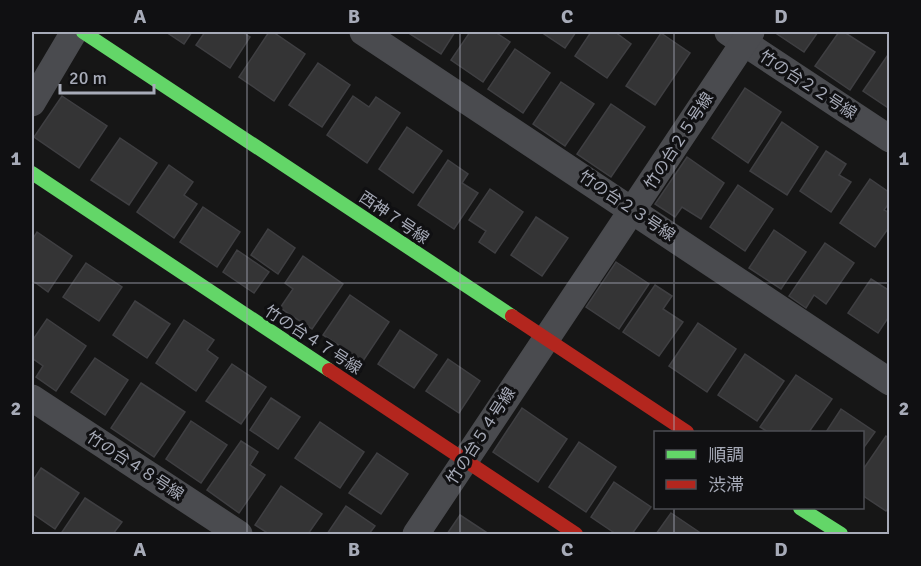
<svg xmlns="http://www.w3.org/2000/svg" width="921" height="566" font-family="Signika,'Noto Sans JP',sans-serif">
  <rect width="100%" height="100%" fill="#161616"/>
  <g fill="#343435" stroke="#3f3f42" stroke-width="1.5">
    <path d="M166,32H192L184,44Z"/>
    <path d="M205,32H242L250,37L230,68L196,45Z"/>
    <path d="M269,32H273L305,54L274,101L239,77Z"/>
    <path d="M407,32H455L441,54Z"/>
    <path d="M470,32H495L510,42L483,82L451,60Z"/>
    <path d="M541,32H576L565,48Z"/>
    <path d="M591,32H615L631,44L607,78L575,56Z"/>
    <path d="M774,32H818L804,52Z"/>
    <path d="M839,32H844L875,52L850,90L815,66Z"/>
    <path d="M661,33L690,53L655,105L626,86Z"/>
    <path d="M515,49L550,73L523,113L488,89Z"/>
    <path d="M890,52V109L863,91Z"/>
    <path d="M318,63L350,85L322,127L289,105Z"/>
    <path d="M561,82L594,104L565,146L533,124Z"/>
    <path d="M745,88L781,112L748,163L712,138Z"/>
    <path d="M62,96L107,126L79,168L34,137Z"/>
    <path d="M353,96L369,107L376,97L400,113L367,163L327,135Z"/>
    <path d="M611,104L645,127L611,177L577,154Z"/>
    <path d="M782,122L818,147L787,195L750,171Z"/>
    <path d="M407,127L442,151L413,193L379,169Z"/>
    <path d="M120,138L157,163L129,205L91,180Z"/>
    <path d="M826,151L846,164L839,175L851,182L831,212L800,191Z"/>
    <path d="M687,157L724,183L701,219L682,207L675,217L655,204Z"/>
    <path d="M448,160L468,174L462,183L478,193L454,229L418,205Z"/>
    <path d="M169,165L193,182L184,195L197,204L174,238L137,212Z"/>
    <path d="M870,179L890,193V202L884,210L890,213V226L875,247L840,223Z"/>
    <path d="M738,185L773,209L745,251L710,227Z"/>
    <path d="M490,189L523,212L495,253L479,242L486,231L469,220Z"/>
    <path d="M203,207L240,232L217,267L180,242Z"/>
    <path d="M536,217L568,238L542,276L511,255Z"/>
    <path d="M268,229L295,248L278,274L251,255Z"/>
    <path d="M774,230L806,252L781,289L749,268Z"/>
    <path d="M37,232L72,256L48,292L32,280V240Z"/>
    <path d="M825,243L854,263L826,304L814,295L806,308L789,296Z"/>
    <path d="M237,250L269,272L254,293L223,272Z"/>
    <path d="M303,256L343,284L312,329L280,308L293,289L285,283Z"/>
    <path d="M616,262L649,284L619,329L586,307Z"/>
    <path d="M86,263L122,287L99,321L63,297Z"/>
    <path d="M871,279L890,291V315L878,333L848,313Z"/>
    <path d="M655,285L672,296L663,309L683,322L659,356L623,332Z"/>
    <path d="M350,295L389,322L363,361L323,335Z"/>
    <path d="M135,301L170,324L147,358L113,335Z"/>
    <path d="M47,319L86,346L56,391L36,377L43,366L32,358V341Z"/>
    <path d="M184,320L214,340L207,350L218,358L196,391L156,363Z"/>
    <path d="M698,323L736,349L707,392L669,366Z"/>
    <path d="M400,330L437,355L414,388L378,364Z"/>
    <path d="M745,354L784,381L757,421L718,395Z"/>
    <path d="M95,358L128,380L105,415L71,392Z"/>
    <path d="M448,359L480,381L459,413L426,391Z"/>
    <path d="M232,364L266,387L241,424L206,401Z"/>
    <path d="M796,375L832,399L809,432H768L760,427Z"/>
    <path d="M141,383L185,412L154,457L111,428Z"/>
    <path d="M271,398L300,417L278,449L250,430Z"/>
    <path d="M522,408L567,439L538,482L493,452Z"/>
    <path d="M841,409L875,432L862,450V432H826Z"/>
    <path d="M191,421L227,445L201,483L166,459Z"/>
    <path d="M320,422L364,452L340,488L295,458Z"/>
    <path d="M886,436L890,439V505L886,511L862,495V471Z"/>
    <path d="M241,441L258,452L250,465L265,475L239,513L207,490Z"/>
    <path d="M579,442L616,467L586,512L549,487Z"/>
    <path d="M377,453L408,474L381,514L349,493Z"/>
    <path d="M41,468L79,493L55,529L32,513V482Z"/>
    <path d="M614,482L651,507L632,534H616L591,517Z"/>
    <path d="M281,486L322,514L308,534H269L255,525Z"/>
    <path d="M85,498L122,522L113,534H65L62,532Z"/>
    <path d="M346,506L375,526L369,534H327Z"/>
    <path d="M671,513L702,534H656Z"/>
    <path d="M460,515L489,534H447Z"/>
  </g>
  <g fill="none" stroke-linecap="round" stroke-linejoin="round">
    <g stroke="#4a4b4f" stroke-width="27">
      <path d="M363,32L890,382"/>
      <path d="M728,32L890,139"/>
      <path d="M32,103L74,32"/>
      <path d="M32,398L239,534"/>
      <path d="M416,534L751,32"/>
    </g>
    <g stroke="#63d668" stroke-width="14">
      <path d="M83,32L512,316"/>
      <path d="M32,173L329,370"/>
      <path d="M800,508L841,534"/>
    </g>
    <g stroke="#b3261e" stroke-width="14">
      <path d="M512,316L687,432"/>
      <path d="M329,370L576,534"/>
    </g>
  </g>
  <path fill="none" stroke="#a7abb8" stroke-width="1.5" stroke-opacity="0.55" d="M247,32V534M460,32V534M674,32V432M32,283H890M674,508V534"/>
  <g text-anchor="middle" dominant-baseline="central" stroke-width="6" stroke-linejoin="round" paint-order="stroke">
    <g font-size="16" fill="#a7abb8" stroke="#101012">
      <text transform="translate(808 85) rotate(33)">竹の台２２号線</text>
      <text transform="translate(679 141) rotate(-57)">竹の台２５号線</text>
      <text transform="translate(627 206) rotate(34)">竹の台２３号線</text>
      <text transform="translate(394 218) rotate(34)">西神７号線</text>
      <text transform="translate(313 340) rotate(33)">竹の台４７号線</text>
      <text transform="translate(481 436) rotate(-57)">竹の台５４号線</text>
      <text transform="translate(135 466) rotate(33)">竹の台４８号線</text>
    </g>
  </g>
  <rect width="921" height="566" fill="none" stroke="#101012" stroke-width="66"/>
  <rect x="654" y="431" width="210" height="78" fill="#101012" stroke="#4c4e54" stroke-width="1.5"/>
  <rect x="666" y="450" width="30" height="9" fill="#63d668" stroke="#4c4e54" stroke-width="1.5"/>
  <text x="708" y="461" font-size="18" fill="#a7abb8">順調</text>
  <rect x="666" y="480" width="30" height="9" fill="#b3261e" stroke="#4c4e54" stroke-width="1.5"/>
  <text x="708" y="491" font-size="18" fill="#a7abb8">渋滞</text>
  <path d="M60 84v9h94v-9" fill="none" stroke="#a7abb8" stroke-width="3"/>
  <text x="69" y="84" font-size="18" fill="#a7abb8" stroke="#101012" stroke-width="4.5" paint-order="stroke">20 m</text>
  <rect x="33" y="33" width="855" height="500" fill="none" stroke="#a7abb8" stroke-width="2"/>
  <g font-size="20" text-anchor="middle" font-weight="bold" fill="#a7abb8">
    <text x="140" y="23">A</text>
    <text x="354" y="23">B</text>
    <text x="567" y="23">C</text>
    <text x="781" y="23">D</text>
    <text x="16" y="165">1</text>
    <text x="904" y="165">1</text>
    <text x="16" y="415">2</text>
    <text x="904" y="415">2</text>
    <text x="140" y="556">A</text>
    <text x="354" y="556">B</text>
    <text x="567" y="556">C</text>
    <text x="781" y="556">D</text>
  </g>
</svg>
